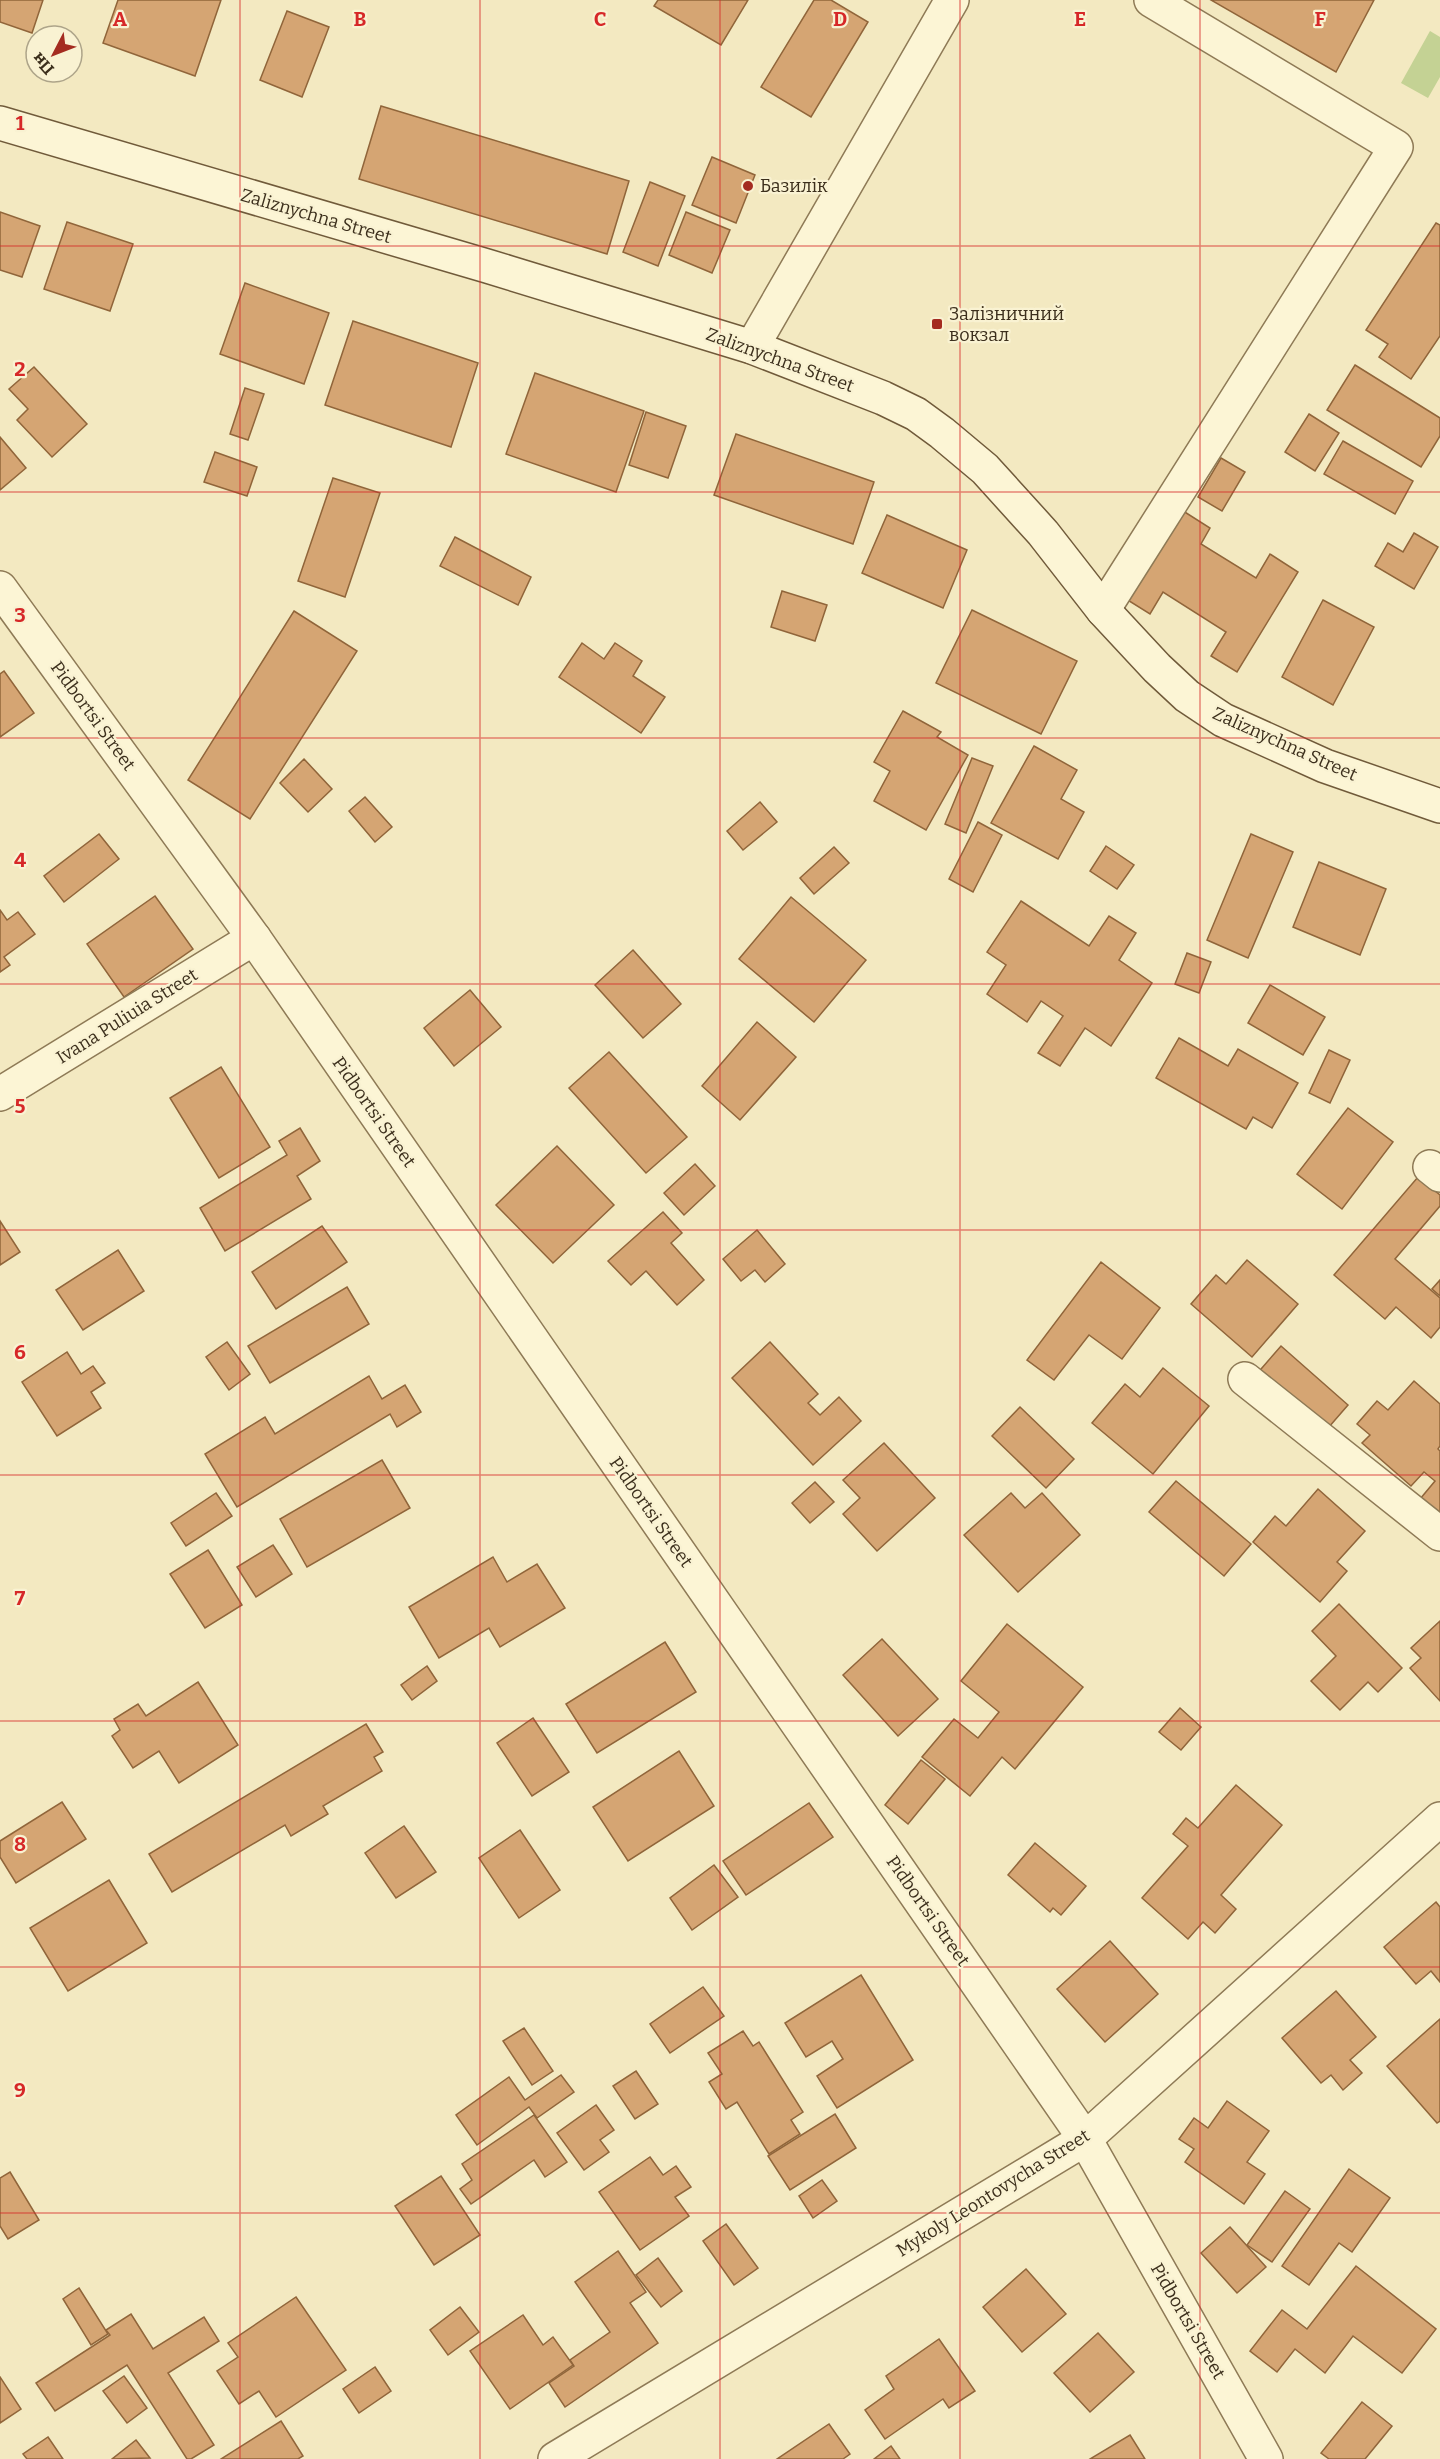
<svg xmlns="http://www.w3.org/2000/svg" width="1440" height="2459" font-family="Bitter,serif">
  <rect width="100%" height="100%" fill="#f3e9c1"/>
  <path fill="#c4d294" d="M1430,31L1440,37V77L1428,98L1401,83Z"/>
  <g fill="#d5a573" stroke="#90653a" stroke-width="1.5">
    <path d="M0,0H43L32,33L0,22Z"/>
    <path d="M118,0H221L195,76L103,43Z"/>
    <path d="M658,0H748L721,45L654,6Z"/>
    <path d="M814,0H831L868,22L811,117L761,87Z"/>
    <path d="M1211,0H1374L1336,72Z"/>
    <path d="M287,11L329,27L302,97L260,80Z"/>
    <path d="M381,106L629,181L607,254L359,179Z"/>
    <path d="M712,157L755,175L736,223L692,205Z"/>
    <path d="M650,182L685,196L658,266L623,252Z"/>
    <path d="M0,212L40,226L22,277L0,270Z"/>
    <path d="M686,212L730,230L712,273L669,255Z"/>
    <path d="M67,222L133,244L110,311L44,289Z"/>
    <path d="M1436,223L1440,225V336L1411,379L1379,357L1388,344L1366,330Z"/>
    <path d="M245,283L329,313L304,384L220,354Z"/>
    <path d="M353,321L478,363L451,447L325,405Z"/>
    <path d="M1355,365L1440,418V436L1421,467L1327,410Z"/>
    <path d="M34,367L87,424L52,457L17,420L28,409L9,389Z"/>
    <path d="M535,373L644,411L616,492L506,454Z"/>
    <path d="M245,388L264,394L248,440L230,434Z"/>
    <path d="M646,412L686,426L668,478L629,465Z"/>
    <path d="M1309,414L1339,433L1315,471L1285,452Z"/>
    <path d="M736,434L874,482L853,544L714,495Z"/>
    <path d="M0,437L26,468L0,490Z"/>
    <path d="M1343,441L1413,481L1395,514L1324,474Z"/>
    <path d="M215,452L257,467L247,496L204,482Z"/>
    <path d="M1221,458L1245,472L1222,511L1198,497Z"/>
    <path d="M333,478L380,493L345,597L298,581Z"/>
    <path d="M1180,509L1210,528L1201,544L1256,578L1270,554L1298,572L1237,672L1211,656L1226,632L1163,592L1150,614L1126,599Z"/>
    <path d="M887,515L967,550L943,608L862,573Z"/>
    <path d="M1414,533L1438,547L1414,589L1375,566L1388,543L1403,552Z"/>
    <path d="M455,537L531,577L518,605L440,566Z"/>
    <path d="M782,591L827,605L815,641L771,627Z"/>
    <path d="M1323,600L1374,627L1333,705L1282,677Z"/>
    <path d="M972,610L1077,661L1041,734L936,683Z"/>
    <path d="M294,611L357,651L250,819L188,780Z"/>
    <path d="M582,643L604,659L615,643L642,661L633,676L665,697L641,733L559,677Z"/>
    <path d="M4,671L34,713L0,737V674Z"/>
    <path d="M903,711L941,732L937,737L968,755L926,830L874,801L890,771L874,762Z"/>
    <path d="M1034,746L1077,770L1061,799L1084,812L1058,859L991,823Z"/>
    <path d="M972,758L993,766L966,833L945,824Z"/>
    <path d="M304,759L332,789L308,812L280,783Z"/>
    <path d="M365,797L392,827L375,842L349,811Z"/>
    <path d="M760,802L777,822L743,850L727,831Z"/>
    <path d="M978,822L1002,835L973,892L949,879Z"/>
    <path d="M99,834L119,859L64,902L44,876Z"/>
    <path d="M1251,834L1293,852L1248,958L1207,940Z"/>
    <path d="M1106,846L1134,865L1117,889L1090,871Z"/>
    <path d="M834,847L849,863L814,894L800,878Z"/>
    <path d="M1319,862L1386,889L1360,955L1293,927Z"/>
    <path d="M155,896L193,949L124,997L87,944Z"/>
    <path d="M791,897L866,960L814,1022L739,959Z"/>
    <path d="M1021,901L1089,946L1109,916L1136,933L1119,960L1152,983L1111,1046L1085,1028L1060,1066L1038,1053L1063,1016L1041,1001L1027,1022L987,994L1006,965L987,952Z"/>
    <path d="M0,910L7,920L18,912L35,934L4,957L10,965L0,972Z"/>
    <path d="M633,950L681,1004L643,1038L595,985Z"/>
    <path d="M1187,953L1211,962L1199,993L1175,984Z"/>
    <path d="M1270,985L1325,1017L1303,1055L1248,1023Z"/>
    <path d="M470,990L501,1027L454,1066L424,1028Z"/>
    <path d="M757,1022L796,1057L740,1120L702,1086Z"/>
    <path d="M1179,1038L1228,1066L1238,1049L1298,1083L1272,1128L1253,1117L1246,1129L1156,1078Z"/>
    <path d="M1329,1050L1350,1060L1330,1103L1309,1093Z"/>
    <path d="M609,1052L687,1137L646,1173L569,1088Z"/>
    <path d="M221,1067L270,1147L219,1178L170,1098Z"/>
    <path d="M1348,1108L1393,1142L1342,1209L1297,1174Z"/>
    <path d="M300,1128L320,1161L297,1176L311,1199L225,1251L200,1208L287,1155L279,1141Z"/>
    <path d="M557,1146L614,1205L553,1263L496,1205Z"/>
    <path d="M695,1164L715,1186L684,1215L664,1193Z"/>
    <path d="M1418,1177L1440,1195V1206L1395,1259L1440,1298V1327L1431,1338L1396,1307L1385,1319L1334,1275Z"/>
    <path d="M663,1212L682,1233L671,1243L704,1280L677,1305L646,1271L631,1285L608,1261Z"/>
    <path d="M0,1221L20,1252L0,1265Z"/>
    <path d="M322,1226L347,1262L276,1309L252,1272Z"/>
    <path d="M757,1230L785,1264L765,1282L755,1270L741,1281L723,1259Z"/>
    <path d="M118,1250L144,1291L83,1330L56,1290Z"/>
    <path d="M1247,1260L1298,1304L1252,1357L1191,1304L1216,1275L1226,1284Z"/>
    <path d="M1101,1262L1160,1308L1122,1359L1089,1335L1054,1380L1027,1360Z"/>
    <path d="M1440,1280V1296L1432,1289Z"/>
    <path d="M347,1287L369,1324L270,1383L248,1346Z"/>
    <path d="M227,1342L250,1374L229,1390L206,1357Z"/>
    <path d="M770,1342L818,1394L808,1403L820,1415L839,1397L861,1421L813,1465L732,1378Z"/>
    <path d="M1281,1346L1348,1405L1322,1435L1255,1376Z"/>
    <path d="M67,1352L81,1374L93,1366L105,1383L91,1392L101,1408L57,1436L22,1382Z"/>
    <path d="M1163,1368L1209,1406L1153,1474L1092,1423L1125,1384L1140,1397Z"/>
    <path d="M369,1376L382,1399L405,1385L421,1412L397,1427L390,1414L237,1507L205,1454L265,1417L275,1434Z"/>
    <path d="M1414,1381L1440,1404V1446L1438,1449L1440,1451V1518L1415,1505L1435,1481L1424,1472L1411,1486L1362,1443L1370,1435L1357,1424L1377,1401L1388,1410Z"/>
    <path d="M1020,1407L1074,1459L1046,1488L992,1436Z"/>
    <path d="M884,1443L935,1498L877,1551L843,1514L860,1498L843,1480Z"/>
    <path d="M382,1460L410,1508L307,1567L280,1519Z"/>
    <path d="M1176,1481L1251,1544L1224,1576L1149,1512Z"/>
    <path d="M815,1482L834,1502L810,1523L792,1503Z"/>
    <path d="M1318,1489L1365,1531L1337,1562L1347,1571L1320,1602L1253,1542L1275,1516L1286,1526Z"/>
    <path d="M216,1493L232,1516L186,1546L171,1523Z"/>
    <path d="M1011,1493L1025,1508L1042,1493L1080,1535L1018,1592L964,1535Z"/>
    <path d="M273,1545L292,1574L256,1597L237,1567Z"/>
    <path d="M208,1550L242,1605L205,1628L170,1574Z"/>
    <path d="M493,1557L507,1582L537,1564L565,1608L500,1647L489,1628L439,1658L409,1607Z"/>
    <path d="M1339,1604L1402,1668L1378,1692L1368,1682L1340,1710L1311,1681L1336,1656L1312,1631Z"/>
    <path d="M1440,1621V1701L1410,1668L1421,1658L1411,1648Z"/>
    <path d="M1007,1624L1083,1687L1015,1769L1002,1757L970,1796L922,1757L954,1719L978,1738L999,1712L961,1681Z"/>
    <path d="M882,1639L938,1699L898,1736L843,1675Z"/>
    <path d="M665,1642L696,1692L597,1753L566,1704Z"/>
    <path d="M427,1666L437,1681L412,1700L401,1685Z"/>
    <path d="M198,1682L238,1745L179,1783L159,1751L133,1768L112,1736L120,1730L114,1719L138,1704L146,1716Z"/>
    <path d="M1180,1708L1201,1727L1181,1750L1159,1732Z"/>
    <path d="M533,1718L569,1772L532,1796L497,1743Z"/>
    <path d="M366,1724L383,1752L374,1757L382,1771L323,1806L328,1814L291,1836L285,1825L172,1892L149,1854Z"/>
    <path d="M679,1751L714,1806L628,1861L593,1807Z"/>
    <path d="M921,1760L945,1779L908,1824L885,1805Z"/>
    <path d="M1236,1785L1282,1825L1221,1895L1236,1909L1215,1933L1203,1922L1188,1939L1142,1898L1188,1846L1173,1834L1186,1818L1198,1828Z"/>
    <path d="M62,1802L86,1839L16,1883L0,1857V1841Z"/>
    <path d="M809,1803L833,1837L746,1895L723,1861Z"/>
    <path d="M404,1826L436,1872L396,1898L365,1853Z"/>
    <path d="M520,1830L560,1890L519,1918L479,1858Z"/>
    <path d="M1035,1843L1086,1886L1061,1915L1053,1908L1050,1912L1008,1875Z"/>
    <path d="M714,1865L738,1897L692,1930L670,1898Z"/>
    <path d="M109,1880L147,1943L68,1991L30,1928Z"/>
    <path d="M1436,1902L1440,1907V1982L1431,1971L1416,1984L1384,1947Z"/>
    <path d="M1110,1941L1158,1994L1105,2042L1057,1989Z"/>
    <path d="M861,1975L913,2060L837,2108L817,2076L843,2059L832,2041L806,2057L785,2023Z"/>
    <path d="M703,1987L724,2016L670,2053L650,2024Z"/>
    <path d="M1336,1991L1376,2037L1350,2060L1362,2073L1343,2090L1331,2075L1321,2083L1282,2038Z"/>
    <path d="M1440,2019V2121L1437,2123L1387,2066Z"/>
    <path d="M524,2028L553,2071L532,2085L503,2041Z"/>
    <path d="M743,2031L753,2046L759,2042L803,2112L791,2120L800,2134L769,2154L737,2102L726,2109L709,2082L722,2074L708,2053Z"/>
    <path d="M636,2071L658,2104L635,2119L613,2086Z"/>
    <path d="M561,2075L574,2092L537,2118L529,2107L477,2145L456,2115L509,2077L525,2100Z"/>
    <path d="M1227,2101L1269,2131L1247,2162L1265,2174L1244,2204L1185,2162L1194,2149L1179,2139L1194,2118L1208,2128Z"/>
    <path d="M596,2105L614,2130L600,2140L609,2152L584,2170L557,2133Z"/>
    <path d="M835,2114L856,2148L790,2190L768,2156Z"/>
    <path d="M534,2115L567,2162L545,2177L534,2160L471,2204L460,2189L472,2180L462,2164Z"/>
    <path d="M650,2157L663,2175L676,2166L691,2187L675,2197L689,2216L640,2250L599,2192Z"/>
    <path d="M1349,2169L1390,2198L1352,2252L1339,2243L1309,2285L1282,2266Z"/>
    <path d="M10,2172L39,2220L8,2239L0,2226V2178Z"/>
    <path d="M441,2176L480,2235L434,2265L395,2206Z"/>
    <path d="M822,2180L837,2201L813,2218L799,2196Z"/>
    <path d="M1285,2191L1310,2209L1272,2262L1247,2245Z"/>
    <path d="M726,2224L758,2268L734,2285L703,2241Z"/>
    <path d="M1230,2227L1266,2267L1237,2293L1201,2253Z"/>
    <path d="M618,2251L646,2292L630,2303L658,2343L565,2407L549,2383L574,2366L570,2360L610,2332L575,2282Z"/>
    <path d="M658,2258L682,2291L661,2307L636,2275Z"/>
    <path d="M1356,2266L1436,2329L1402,2373L1353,2336L1325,2373L1295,2349L1277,2372L1250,2351L1282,2310L1307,2329Z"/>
    <path d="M1026,2269L1066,2314L1022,2352L983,2307Z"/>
    <path d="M79,2288L108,2334L91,2345L63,2299Z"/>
    <path d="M296,2297L346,2370L276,2417L259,2391L239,2404L217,2371L238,2357L228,2343Z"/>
    <path d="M460,2307L479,2332L448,2355L430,2330Z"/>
    <path d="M131,2314L153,2349L204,2317L219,2341L168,2373L214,2445L191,2459H187L127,2365L55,2411L36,2383L110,2335L106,2330Z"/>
    <path d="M523,2315L543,2345L553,2337L573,2365L510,2409L470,2351Z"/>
    <path d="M1098,2333L1134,2372L1090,2412L1054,2373Z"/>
    <path d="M939,2339L975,2391L949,2408L943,2399L885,2439L865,2410L894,2389L886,2376Z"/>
    <path d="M375,2367L391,2391L359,2413L343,2389Z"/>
    <path d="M124,2376L147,2408L127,2423L103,2391Z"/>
    <path d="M0,2377L21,2409L0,2423Z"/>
    <path d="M1362,2402L1392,2426L1365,2459H1329L1321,2453Z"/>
    <path d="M281,2421L303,2456L298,2459H221Z"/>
    <path d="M829,2424L850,2454L843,2459H777Z"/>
    <path d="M1130,2435L1145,2459H1090Z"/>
    <path d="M48,2437L63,2459H27L23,2454Z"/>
    <path d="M136,2440L150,2458L112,2459Z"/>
    <path d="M891,2446L900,2459H874Z"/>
  </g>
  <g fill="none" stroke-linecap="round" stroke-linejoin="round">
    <defs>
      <g id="street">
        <path d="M752,347L952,0"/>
        <path d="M0,588L254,938L1085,2139L1266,2459"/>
        <path d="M1103,610L1396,147L1151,0"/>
        <path d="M0,1094L254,938"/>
        <path d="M1430,1167L1440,1175"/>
        <path d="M1245,1379L1440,1534"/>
        <path d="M555,2459L1085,2139L1440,1819"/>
      </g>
      <path id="secondary" d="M0,123L487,266L752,347L883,398L916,414L942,433L985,469L1043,533L1103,610L1157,668L1187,696L1223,720L1325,766L1440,806"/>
    </defs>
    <use href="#street" stroke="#8e7a56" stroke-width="36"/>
    <use href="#secondary" stroke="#705a3a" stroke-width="36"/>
    <use href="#street" stroke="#fcf5d5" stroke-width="33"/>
    <use href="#secondary" stroke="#fcf5d5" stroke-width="33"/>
  </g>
  <path fill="none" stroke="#d62828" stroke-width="1.5" stroke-opacity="0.55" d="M240,0V2459M480,0V2459M720,0V2459M960,0V2459M1200,0V2459M0,246H1440M0,492H1440M0,738H1440M0,984H1440M0,1230H1440M0,1475H1440M0,1721H1440M0,1967H1440M0,2213H1440"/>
  <g fill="#a42c20" stroke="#f9f2d2" stroke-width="2">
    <circle cx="748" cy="186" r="6"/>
    <rect x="931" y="318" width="12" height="12" rx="3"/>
  </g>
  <g text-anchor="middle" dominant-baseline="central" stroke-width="4.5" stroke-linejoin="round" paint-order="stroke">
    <g font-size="18" fill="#3c2f1c" stroke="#f9f2d2" text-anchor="start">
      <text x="760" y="186">Базилік</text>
      <text x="949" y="314">Залізничний<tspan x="949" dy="21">вокзал</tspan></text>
    </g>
    <g font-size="18" fill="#3c2f1c" stroke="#f9f2d2">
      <text transform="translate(316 216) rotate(16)">Zaliznychna Street</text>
      <text transform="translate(780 360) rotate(20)">Zaliznychna Street</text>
      <text transform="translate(93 716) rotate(54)">Pidbortsi Street</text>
      <text transform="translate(1285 744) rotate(24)">Zaliznychna Street</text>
      <text transform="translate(127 1016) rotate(-32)">Ivana Puliuia Street</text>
      <text transform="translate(374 1112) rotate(55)">Pidbortsi Street</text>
      <text transform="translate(651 1512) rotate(55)">Pidbortsi Street</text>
      <text transform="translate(928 1911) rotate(55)">Pidbortsi Street</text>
      <text transform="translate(993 2193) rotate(-32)">Mykoly Leontovycha Street</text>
      <text transform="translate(1188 2321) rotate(60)">Pidbortsi Street</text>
    </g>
  </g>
  <g font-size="20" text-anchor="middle" font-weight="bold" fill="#d62828" stroke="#f9f2d2" stroke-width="4.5" stroke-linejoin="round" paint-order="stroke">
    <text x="120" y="26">A</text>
    <text x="360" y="26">B</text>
    <text x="600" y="26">C</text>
    <text x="840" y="26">D</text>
    <text x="1080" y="26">E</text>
    <text x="1320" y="26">F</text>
    <text x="20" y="130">1</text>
    <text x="20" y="376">2</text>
    <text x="20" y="622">3</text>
    <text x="20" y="867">4</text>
    <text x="20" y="1113">5</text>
    <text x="20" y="1359">6</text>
    <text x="20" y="1605">7</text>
    <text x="20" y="1851">8</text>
    <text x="20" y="2097">9</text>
  </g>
  <g transform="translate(54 54) rotate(228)"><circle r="28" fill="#f9f2d2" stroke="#ada489" stroke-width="1.5"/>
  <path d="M0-4.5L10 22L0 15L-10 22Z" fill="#a42c20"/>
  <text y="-9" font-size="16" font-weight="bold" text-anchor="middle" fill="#3c2f1c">Пн</text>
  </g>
</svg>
